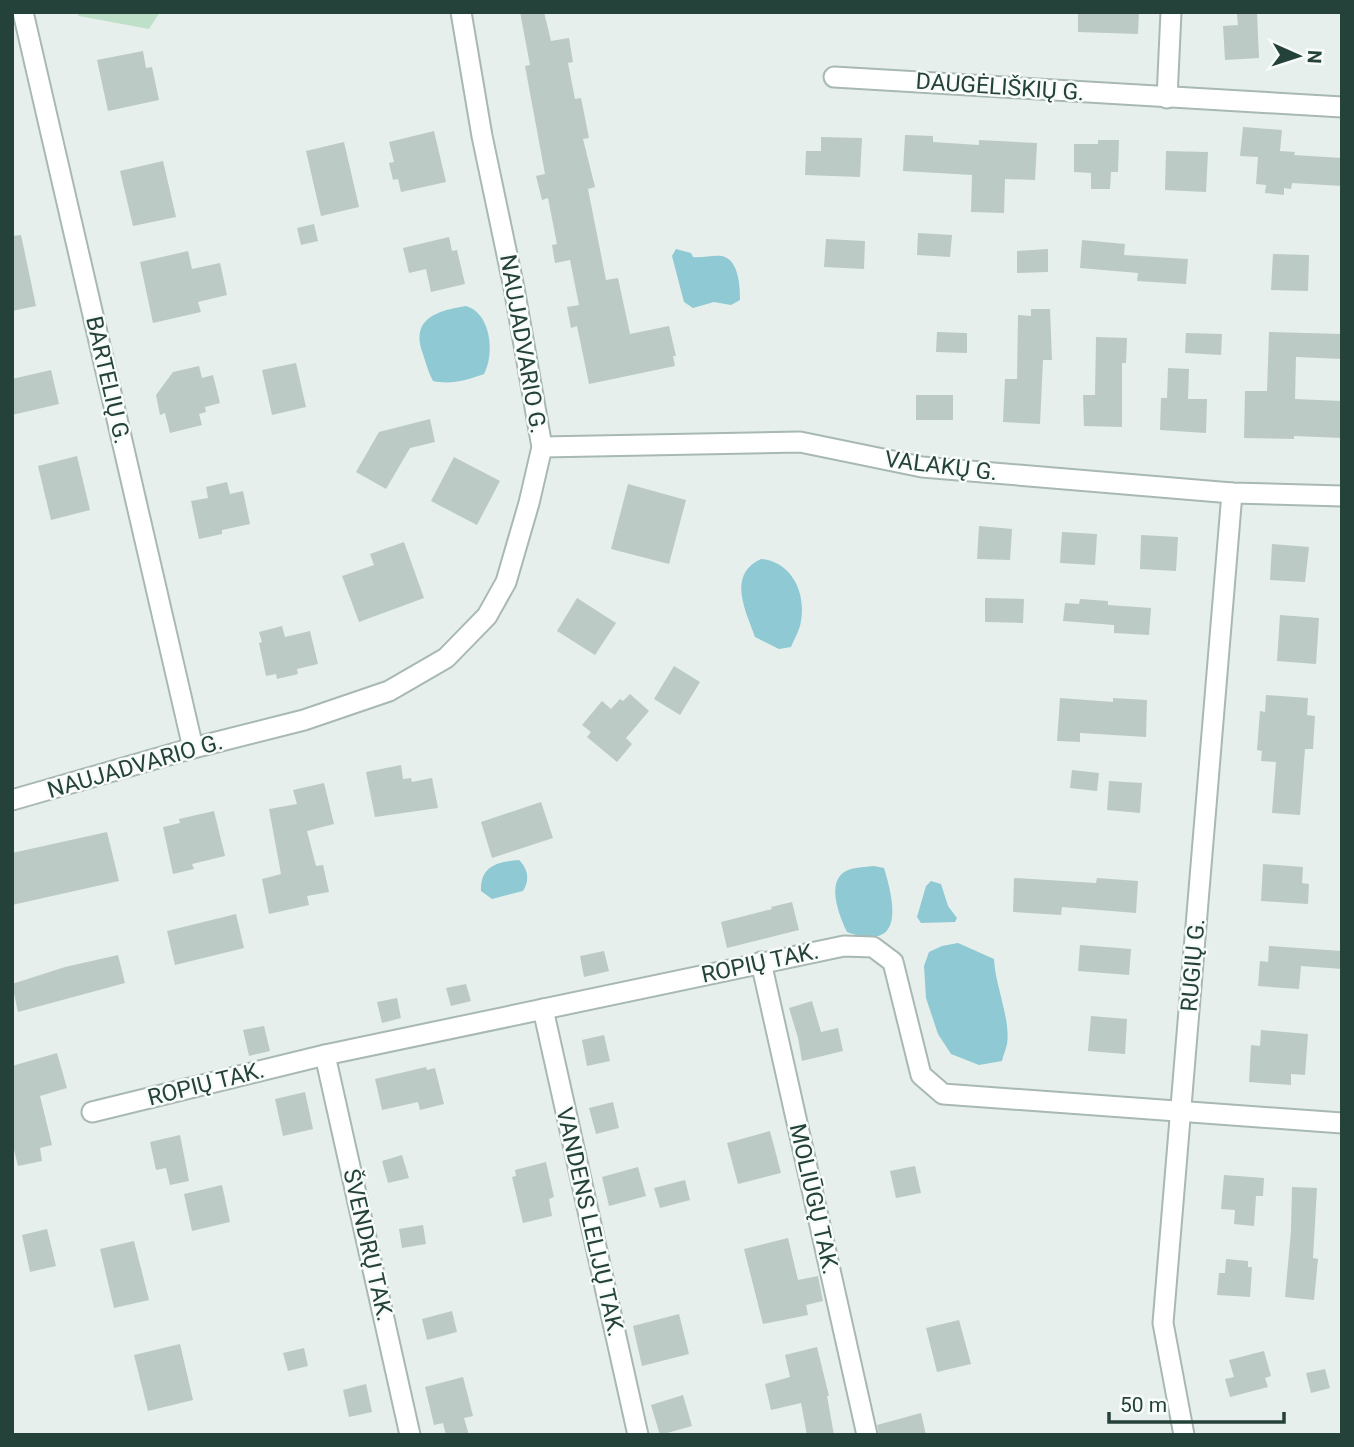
<svg xmlns="http://www.w3.org/2000/svg" width="1354" height="1447" font-family="Roboto,sans-serif">
  <rect width="100%" height="100%" fill="#e6efeb"/>
  <path fill="#bfe0c8" d="M76,12H160L149,29L79,16Z"/>
  <g fill="#8ec9d4">
    <path d="M676,249L691,253L693,257C703,258 712,255 722,256C739,260 740,286 740,300L731,305L714,302L693,308L684,302L672,256Z"/>
    <path d="M466,306C491,313 495,354 484,374C466,380 452,385 433,381C428,372 426,363 423,354C410,318 437,311 466,306Z"/>
    <path d="M761,559C792,562 806,593 801,621C800,630 794,639 791,647L779,649L755,637C745,609 727,575 761,559Z"/>
    <path d="M519,860C528,869 530,880 523,891L492,899L481,891C480,866 497,862 519,860Z"/>
    <path d="M874,866L884,868C895,904 905,953 847,932C840,917 825,882 846,871C853,867 866,867 874,866Z"/>
    <path d="M931,881L941,884L948,906L957,918L955,922L921,923L917,917L926,886Z"/>
    <path d="M958,943L994,959C995,985 1011,1020 1007,1044C1006,1050 1003,1055 1002,1061L979,1065L951,1054L938,1034L926,998L924,966L929,952L942,946Z"/>
  </g>
  <g fill="#bbcac4">
    <path d="M520,12H544L551,41L569,38L573,62L568,63L575,99L581,98L589,138L583,139L595,187L588,189L606,280L618,278L630,334L669,326L676,356H673L675,366L589,384L577,326L571,328L567,307L579,305L570,260L555,263L552,245L557,244L548,198L542,200L536,176L545,174L525,66L530,65Z"/>
    <path d="M1078,12H1139L1138,34L1078,32Z"/>
    <path d="M1257,13L1259,58L1225,60L1223,26L1238,25L1237,14Z"/>
    <path d="M143,51L146,68L152,67L159,100L108,111L97,60Z"/>
    <path d="M1243,127L1282,130L1280,151L1295,152L1294,155L1342,158V186L1292,183L1291,189L1284,188V195L1265,193L1266,185L1256,184L1258,157L1240,156Z"/>
    <path d="M434,131L446,182L401,192L398,179L393,180L389,163L394,162L389,142Z"/>
    <path d="M905,135L933,136V142L979,145V140L1037,143L1035,180L1005,179L1004,213L971,212L972,175L903,171Z"/>
    <path d="M821,137L862,138L860,177L805,175L806,151H821Z"/>
    <path d="M1098,140H1119L1118,172H1111L1110,189H1091V173L1074,172V144H1098Z"/>
    <path d="M344,142L359,207L321,216L306,151Z"/>
    <path d="M1166,151L1208,152L1206,192L1165,190Z"/>
    <path d="M163,161L176,217L133,226L120,171Z"/>
    <path d="M314,224L318,241L301,245L297,228Z"/>
    <path d="M918,233L952,235L950,257L917,255Z"/>
    <path d="M21,235L36,306L12,311V236Z"/>
    <path d="M449,237L452,251L457,250L465,284L431,292L426,269L409,273L403,248Z"/>
    <path d="M826,239L865,241L864,269L824,267Z"/>
    <path d="M1082,240L1125,244L1124,255L1188,259L1186,284L1137,281L1138,273L1080,268Z"/>
    <path d="M1048,249V272L1017,273V251Z"/>
    <path d="M188,251L192,269L220,263L227,295L198,302L201,312L153,323L140,262Z"/>
    <path d="M1273,254L1309,255L1308,291L1271,290Z"/>
    <path d="M1031,309H1050L1052,360H1043L1040,424L1003,422L1005,379H1017L1018,315L1031,316Z"/>
    <path d="M937,332L967,333V353L936,352Z"/>
    <path d="M1269,332L1342,334V359L1296,357L1295,399L1342,401V438L1294,436V439L1244,438L1245,391H1267Z"/>
    <path d="M1186,333L1222,334L1221,355L1185,353Z"/>
    <path d="M1096,337L1127,338L1126,363H1122V427L1084,426L1083,395H1095Z"/>
    <path d="M296,363L306,407L272,415L262,370Z"/>
    <path d="M199,366L202,378L213,375L220,403L205,407L206,412L199,414L202,425L170,433L165,413L160,415L156,395L173,372Z"/>
    <path d="M1168,368L1189,369L1188,399H1207L1206,433L1160,430L1161,398H1167Z"/>
    <path d="M51,370L59,404L12,415V379Z"/>
    <rect x="916" y="395" width="37" height="25"/>
    <path d="M430,419L435,442L410,448L386,489L356,472L379,432Z"/>
    <path d="M77,456L90,510L51,520L38,466Z"/>
    <path d="M454,457L500,481L477,525L431,501Z"/>
    <path d="M227,482L230,494L243,491L250,524L222,530V534L199,539L191,501L208,498L206,487Z"/>
    <path d="M628,484L686,500L669,564L611,549Z"/>
    <path d="M979,526L1012,529L1010,560L977,559Z"/>
    <path d="M1062,532L1097,534L1095,565L1060,563Z"/>
    <path d="M1141,535L1178,537L1176,571L1140,569Z"/>
    <path d="M404,542L424,598L359,622L342,576L374,565L370,554Z"/>
    <path d="M1272,544L1309,547L1305,582L1270,580Z"/>
    <path d="M577,598L616,623L595,655L557,631Z"/>
    <path d="M985,598L1024,599L1023,623L985,622Z"/>
    <path d="M1080,599L1108,601V605L1151,608L1149,635L1114,633V625L1063,621L1065,603L1079,604Z"/>
    <path d="M1280,615L1319,618L1316,664L1277,661Z"/>
    <path d="M282,626L285,637L310,631L318,664L297,669L298,674L277,679L276,674L266,676L259,643L262,642L259,632Z"/>
    <path d="M674,666L700,682L680,715L654,699Z"/>
    <path d="M630,694L649,711L626,738L632,744L617,762L587,737L591,732L582,725L602,701L611,709L620,699L623,701Z"/>
    <path d="M1266,695L1308,698L1307,715L1315,716L1313,749H1305L1300,815L1272,813L1276,762L1261,761L1262,751L1257,750L1260,711L1265,712Z"/>
    <path d="M1060,698L1113,702V698L1147,700L1146,737L1080,733V742L1057,741Z"/>
    <path d="M401,765L403,779L411,778L412,782L432,778L438,808L375,817L366,772Z"/>
    <path d="M1072,770L1099,773L1097,791L1070,788Z"/>
    <path d="M1109,781L1142,783L1140,813L1107,810Z"/>
    <path d="M324,783L334,824L307,831L316,866L323,865L329,892L307,896L309,905L269,914L262,879L281,874L269,809L297,804L293,790Z"/>
    <path d="M541,802L553,838L492,858L481,822Z"/>
    <path d="M214,811L225,856L192,864L194,869L173,874L163,827L180,823L179,819Z"/>
    <path d="M107,832L119,881L12,905V853Z"/>
    <path d="M1263,864L1303,867L1302,883L1309,884L1308,904L1261,901Z"/>
    <path d="M1014,878L1096,883L1097,878L1138,881L1136,913L1062,907L1061,915L1013,912Z"/>
    <path d="M792,902L799,930L727,948L721,922L772,909L771,907Z"/>
    <path d="M236,914L244,948L175,965L167,931Z"/>
    <path d="M1080,945L1131,949L1129,975L1078,971Z"/>
    <path d="M1269,946L1342,951V969L1301,966L1299,989L1258,986L1260,961L1268,962Z"/>
    <path d="M604,951L609,971L584,977L580,956Z"/>
    <path d="M118,955L125,983L18,1012L12,984L65,967Z"/>
    <path d="M466,984L471,1001L451,1006L446,988Z"/>
    <path d="M397,998L401,1018L382,1023L377,1002Z"/>
    <path d="M812,1001L821,1032L838,1028L843,1051L802,1061L798,1038L789,1008Z"/>
    <path d="M1091,1016L1127,1019L1125,1054L1088,1051Z"/>
    <path d="M264,1026L270,1051L249,1056L243,1030Z"/>
    <path d="M1261,1030L1308,1034L1305,1075L1291,1074V1085L1249,1082L1251,1045L1260,1046Z"/>
    <path d="M604,1035L610,1061L587,1066L582,1040Z"/>
    <path d="M57,1053L67,1088L40,1096L52,1145L40,1148L42,1161L18,1166L12,1142V1066Z"/>
    <path d="M426,1067L427,1070L435,1068L444,1104L420,1110L418,1102L382,1110L375,1079Z"/>
    <path d="M305,1092L313,1129L283,1136L275,1099Z"/>
    <path d="M613,1102L619,1128L596,1134L589,1108Z"/>
    <path d="M770,1131L781,1173L738,1184L727,1143Z"/>
    <path d="M180,1135L189,1181L170,1185L166,1168L156,1170L150,1142Z"/>
    <path d="M402,1155L409,1178L388,1183L382,1161Z"/>
    <path d="M546,1162L554,1197L549,1199L552,1216L523,1223L512,1177L516,1176L515,1170Z"/>
    <path d="M915,1166L921,1193L896,1198L890,1171Z"/>
    <path d="M638,1167L646,1196L609,1206L602,1177Z"/>
    <path d="M1224,1175L1264,1178L1263,1196H1256L1254,1226L1234,1224L1235,1210L1221,1209Z"/>
    <path d="M685,1180L690,1200L660,1208L654,1188Z"/>
    <path d="M222,1185L230,1222L192,1231L184,1194Z"/>
    <path d="M1292,1187L1317,1188L1313,1258L1318,1259L1314,1300L1285,1297L1291,1231Z"/>
    <path d="M423,1225L426,1244L402,1248L399,1229Z"/>
    <path d="M47,1229L56,1266L30,1272L22,1235Z"/>
    <path d="M788,1238L798,1280L818,1276L823,1301L806,1305L808,1315L763,1324L744,1249Z"/>
    <path d="M134,1241L149,1300L114,1308L100,1249Z"/>
    <path d="M1226,1259L1248,1261V1267H1252L1250,1297L1217,1295L1219,1273H1225Z"/>
    <path d="M452,1311L457,1332L427,1340L422,1319Z"/>
    <path d="M679,1314L689,1354L642,1366L633,1326Z"/>
    <path d="M959,1320L971,1364L937,1372L926,1328Z"/>
    <path d="M180,1344L193,1400L148,1411L134,1355Z"/>
    <path d="M817,1347L829,1396H827L834,1435H807L801,1403L771,1410L765,1384L790,1377L785,1355Z"/>
    <path d="M304,1348L308,1366L288,1371L283,1353Z"/>
    <path d="M1264,1351L1271,1376L1265,1378L1268,1387L1230,1397L1225,1379L1234,1377L1229,1360Z"/>
    <path d="M1325,1369L1330,1388L1311,1393L1306,1373Z"/>
    <path d="M463,1377L473,1416L464,1418L469,1435H446L443,1423L434,1425L425,1387Z"/>
    <path d="M366,1384L372,1412L349,1417L343,1390Z"/>
    <path d="M683,1395L692,1426L660,1435L651,1405Z"/>
    <path d="M921,1413L926,1435H879L877,1425Z"/>
  </g>
  <g fill="none" stroke-linecap="round" stroke-linejoin="round">
    <defs>
      <g id="minor">
        <path d="M23,12L193,748"/>
        <path d="M834,77L1342,107"/>
        <path d="M1167,98L1171,12"/>
        <path d="M542,447L800,442L922,467L1232,493L1342,496"/>
        <path d="M12,800L193,748L304,720L389,691L446,658L487,616L506,582L529,503L542,447L514,288L482,136L461,12"/>
        <path d="M761,962L867,1435"/>
        <path d="M543,1009L638,1435"/>
        <path d="M325,1055L410,1435"/>
        <path d="M92,1112L325,1055L844,946L873,947L893,962L921,1075L943,1094L1342,1123"/>
        <path d="M1184,1435L1163,1323L1232,493"/>
      </g>
    </defs>
    <use href="#minor" stroke="#a8b8b2" stroke-width="23"/>
    <use href="#minor" stroke="#fff" stroke-width="19"/>
  </g>
  <g text-anchor="middle" dominant-baseline="central" stroke-width="5" stroke-linejoin="round" paint-order="stroke">
    <g font-size="23" fill="#24423a" stroke="#f7fbf9">
      <text transform="translate(1000 87) rotate(4)">DAUGĖLIŠKIŲ G.</text>
      <text transform="translate(523 344) rotate(80)">NAUJADVARIO G.</text>
      <text transform="translate(108 380) rotate(77)">BARTELIŲ G.</text>
      <text transform="translate(941 466) rotate(7)">VALAKŲ G.</text>
      <text transform="translate(135 766) rotate(-16)">NAUJADVARIO G.</text>
      <text transform="translate(760 963) rotate(-12)">ROPIŲ TAK.</text>
      <text transform="translate(1193 965) rotate(-85)">RUGIŲ G.</text>
      <text transform="translate(206 1084) rotate(-14)">ROPIŲ TAK.</text>
      <text transform="translate(814 1199) rotate(77)">MOLIŪGŲ TAK.</text>
      <text transform="translate(590 1222) rotate(77)">VANDENS LELIJŲ TAK.</text>
      <text transform="translate(368 1245) rotate(77)">ŠVENDRŲ TAK.</text>
    </g>
  </g>
  <rect width="1354" height="1447" fill="none" stroke="#24423a" stroke-width="28"/>
  <g transform="translate(1298 56) rotate(93)" stroke="#f7fbf9" stroke-width="5" paint-order="stroke">
  <path d="M0-5L12 26L0 18L-12 26Z" fill="#24423a"/>
  <text y="-10" font-size="19" font-weight="bold" text-anchor="middle" fill="#24423a">N</text>
  </g>
  <path d="M1109 1412v10h175v-10" fill="none" stroke="#24423a" stroke-width="3.5"/>
  <text x="1120" y="1412" font-size="21" fill="#24423a" stroke="#f7fbf9" stroke-width="5" paint-order="stroke">50 m</text>
</svg>
